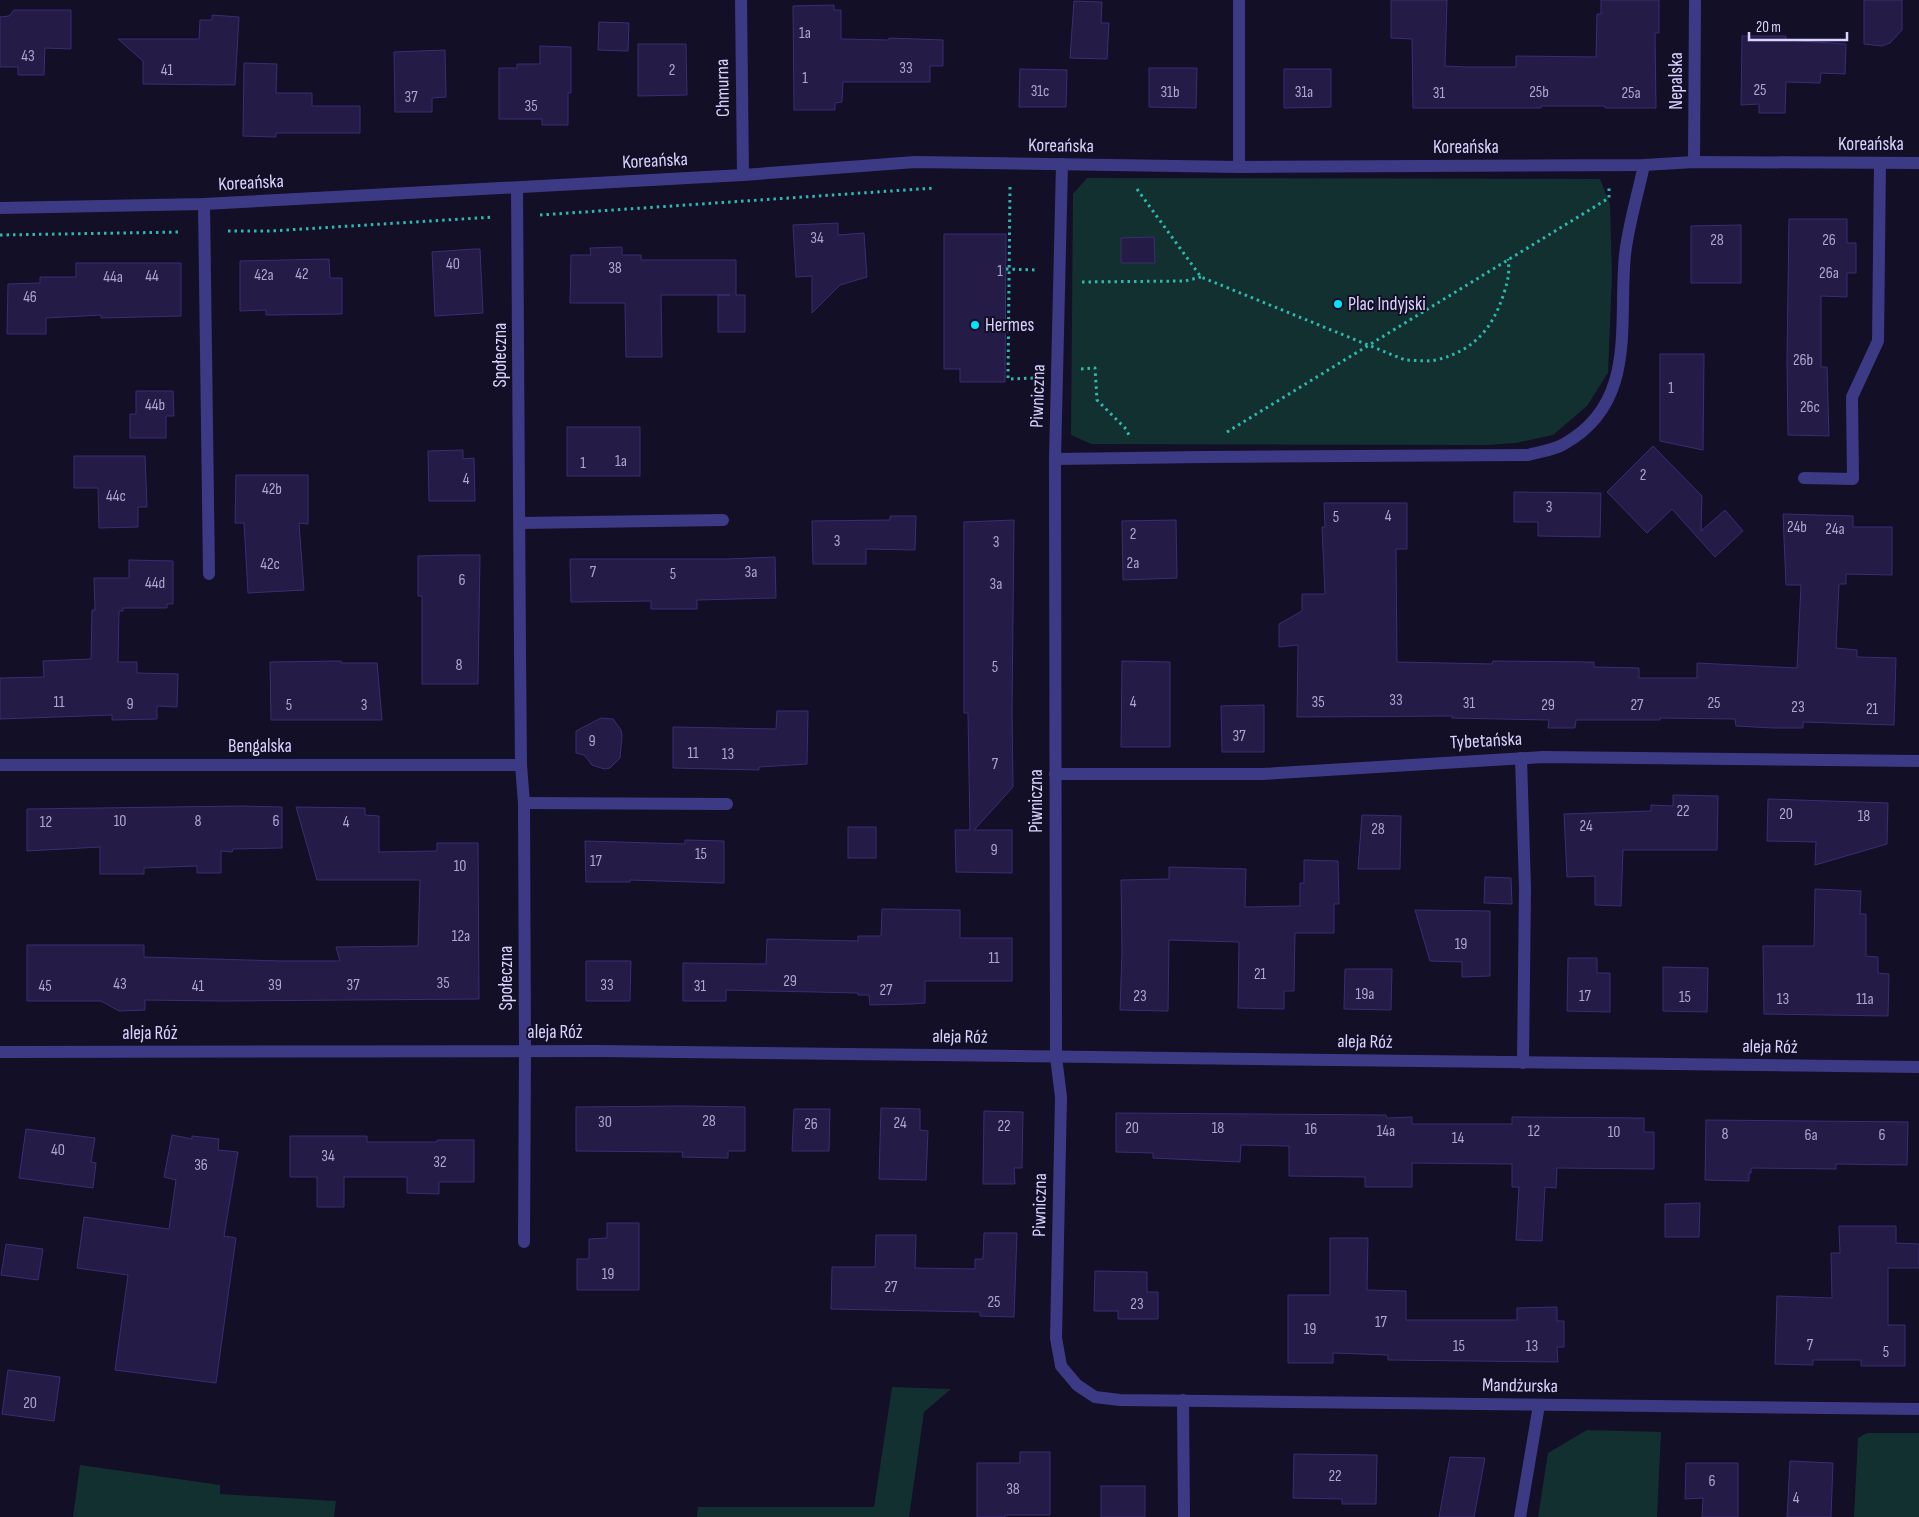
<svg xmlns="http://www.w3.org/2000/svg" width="1919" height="1517" font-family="'Sofia Sans Condensed',sans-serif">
  <rect width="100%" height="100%" fill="#130f26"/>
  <g fill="#12302f">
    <path d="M1087,178L1600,179L1610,204L1612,276L1608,373L1587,406L1553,435L1516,443L1486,445L1091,444L1071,435L1073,194Z"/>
    <path d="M892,1387L951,1389L924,1412L909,1517H697L698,1507H874Z"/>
    <path d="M1587,1430L1661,1432L1657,1517H1538L1548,1453Z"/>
    <path d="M1867,1433H1919V1517H1854L1858,1438Z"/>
    <path d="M80,1465L220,1485V1494L336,1501L334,1517H73Z"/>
  </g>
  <g fill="#241b47" stroke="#3b2d73">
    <path d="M1391,0H1447L1445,66L1466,67H1516V56L1596,57L1597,14H1601V0H1659V33H1655L1656,108H1605V106H1541V108H1413L1412,39L1391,38Z"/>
    <path d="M1864,0H1902V30L1890,43L1882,46L1864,44Z"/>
    <path d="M1074,1L1102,2L1101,23H1109L1107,59L1070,58Z"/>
    <path d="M834,5V10H841V39L889,40V38L943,40V66H930V82H843L842,102L835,103V110H794L793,6Z"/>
    <path d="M14,10H71V49L45,48L44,75H18V67H0V17L9,16Z"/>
    <path d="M212,15L239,17L235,85L143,84V61L118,39H199L200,20H212Z"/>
    <path d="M599,22L629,23L628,51L598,50Z"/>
    <path d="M1742,36H1786V40L1846,44L1845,74L1821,73L1820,83L1786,82L1785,113H1759V104L1741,105Z"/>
    <path d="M638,44H686L687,95L638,96Z"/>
    <path d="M540,46L571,47V93H568V125H542V119H499V68H517V64H540Z"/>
    <path d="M445,50L446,97L432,98V112H395L394,52Z"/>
    <path d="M244,63L277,64L276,93H312V106H360V133H276V137L243,136Z"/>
    <path d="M1149,68H1197L1196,108L1149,107Z"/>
    <path d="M1020,69L1067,70L1066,107H1019Z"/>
    <path d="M1284,69H1331V107L1284,108Z"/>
    <path d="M1789,219H1847V243H1856V273H1847V297L1821,296V367H1827L1829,436L1788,435L1787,361Z"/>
    <path d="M838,223V235L864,233L867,277L840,285L812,313V276L796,277L793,225Z"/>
    <path d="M1741,225V283H1691V226Z"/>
    <path d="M944,234H1006L1005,382H960V369H944Z"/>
    <path d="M1154,237L1155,263H1121V238Z"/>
    <path d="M622,247V255H641V260H736V295H745V332H718V295H730H661L662,357H626L625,303H570L571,255H591L590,248Z"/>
    <path d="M474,249H480L483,313L435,316L432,252Z"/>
    <path d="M329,259L330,278H342V314L266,315V310L240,311V261Z"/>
    <path d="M76,263H181V316L101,318V315L46,318V334H7L8,284L40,283V277H76Z"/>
    <path d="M1660,354H1704L1703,450L1660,441Z"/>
    <path d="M136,391H173L174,416H166V438H130V414H136Z"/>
    <rect x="567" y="427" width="73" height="49"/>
    <path d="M1653,446L1702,496L1701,531L1725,510L1743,531L1715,557L1672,509L1647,533L1607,492Z"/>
    <path d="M463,450V459L474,458L475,501H429L428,451Z"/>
    <path d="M74,456H145L147,507H138V527L99,528L98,488H74Z"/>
    <path d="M236,475H308V524L299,523L304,590L248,593L244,523H235Z"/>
    <path d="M1514,492L1601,493L1600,537L1538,536V522H1514Z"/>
    <path d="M1324,503H1407V549H1396L1397,662L1492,664L1493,661L1594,662V667L1639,668V678H1697V663L1797,668L1801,585H1786L1783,514L1853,516V527H1892V575L1846,574V584H1839L1836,648L1857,650V657L1896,658L1894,725L1803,722V728H1773L1736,726L1735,719L1660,718V720H1576L1575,728H1548L1549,720L1452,718V716L1297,717L1298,645L1279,647V624L1302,611V594H1325L1322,527H1325Z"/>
    <path d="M890,516H916L915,550L866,549V564H813L812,521L890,520Z"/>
    <path d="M1014,520L1012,712L1013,787L974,830H1012V873L956,872L955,830H970L968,713H964V522Z"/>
    <path d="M1176,520L1177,578L1123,580L1122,521Z"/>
    <path d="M456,555H480L478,684H422V596H418V556Z"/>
    <path d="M775,557L776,598L697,600V609H651V601L571,602L570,559H727Z"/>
    <path d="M129,560L173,561V604H167V608H123V611H119L118,662H137V673L178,674L177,707L157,706V719L112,720V715L0,719V678L44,677L43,661L91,659L92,610H95L94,578H129Z"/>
    <path d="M341,661V663H377L382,720H271L270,662Z"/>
    <path d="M1122,661L1170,662V747H1121Z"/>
    <path d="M1264,705V752H1222L1221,706Z"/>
    <path d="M777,711H808L807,764L759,767V770L673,768V727L776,729Z"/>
    <path d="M601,718L613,719L621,730L622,736L620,758L610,768L604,769L592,765L584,755L576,753V731Z"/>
    <path d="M1673,795L1718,796L1717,850H1623L1621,906L1595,905V876L1567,877L1564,814L1651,811V805L1673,806Z"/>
    <path d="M1768,799L1888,803L1887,844L1815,865L1816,842L1767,841Z"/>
    <path d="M241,806L282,807V848L233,849L232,852L221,851V873H197V866L144,868V874H100V847L27,851V809Z"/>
    <path d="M296,807L365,808V815L379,816V852L437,851V843H478L479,999L223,1001L145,1000V1010L119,1011L101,1001H27V945H144V957L282,961H340L336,947L418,946L420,880H317Z"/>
    <path d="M1362,815L1401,816L1400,869H1358Z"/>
    <rect x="848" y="827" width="28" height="31"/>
    <path d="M685,840L724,841V883L630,880V882H586L585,841L685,844Z"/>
    <path d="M1304,860L1338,861L1339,904H1334V933H1295L1294,991H1284V1009L1238,1008L1239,942L1169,940L1168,1011L1120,1010L1122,952L1121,880L1169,879V867L1246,869L1245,907L1300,906V883H1304Z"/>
    <path d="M1485,877L1511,878L1512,904L1484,903Z"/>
    <path d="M1815,889L1861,891L1860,914H1866V956L1878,957V973L1889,974L1888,1016L1764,1014L1763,946H1814Z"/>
    <path d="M882,909L960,910V938H1012V981H925V1003L912,1004L870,1005L869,995H858V993L726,990V1001H683V963L766,964L767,939L858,941V936H881Z"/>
    <path d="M1415,910L1490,911V976L1462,977V962L1430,961Z"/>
    <path d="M1568,958H1597V973H1610V1012L1567,1011Z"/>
    <path d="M586,961H631L630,1001H586Z"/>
    <path d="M1663,967L1708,968L1707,1012L1663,1011Z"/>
    <path d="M1345,969H1392L1391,1010L1344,1009Z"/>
    <path d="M684,1106L745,1107V1151H728V1158L682,1157L683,1152L576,1151V1107Z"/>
    <path d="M881,1108L920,1109V1130L928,1131L926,1180L879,1179Z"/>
    <path d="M794,1109H830L829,1151H792Z"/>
    <path d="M984,1111L1023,1112L1022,1168H1014L1015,1184H983Z"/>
    <path d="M1116,1113L1386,1115L1387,1118L1412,1117V1124H1512V1117L1644,1118V1132H1654V1169L1557,1168L1556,1188L1545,1187L1542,1241L1516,1240L1519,1187H1512V1164L1412,1163V1187H1365V1177L1289,1176V1146L1241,1145L1240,1162L1153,1158V1153L1116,1152Z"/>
    <path d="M1706,1120L1908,1122L1907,1165L1836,1164V1169L1751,1168V1173H1749V1181L1705,1180Z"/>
    <path d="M26,1129L95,1138L91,1162L96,1163L93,1188L19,1178Z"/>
    <path d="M172,1135L192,1139V1136L219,1139L218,1150L238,1152L224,1236L236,1238L216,1383L115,1370L128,1275L77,1268L84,1217L169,1229L176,1180L164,1177Z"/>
    <path d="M290,1136H367V1142H437V1140H474V1182H439V1194L407,1193V1177H344V1207H317V1177H290Z"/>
    <path d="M1700,1203L1699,1237H1665V1204Z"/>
    <path d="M607,1223H639V1290H577V1259H589V1239L607,1238Z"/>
    <path d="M1839,1226H1896V1243L1919,1244V1268H1888V1325H1905V1366H1861V1360H1813V1365L1775,1364L1777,1296L1832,1298L1831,1253H1840Z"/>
    <path d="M984,1233H1017L1014,1317L980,1316V1312L831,1309L832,1267H875L876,1235H916L915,1268L975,1269V1259H983Z"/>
    <path d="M1330,1238H1368L1367,1290L1406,1291V1320H1517V1308L1557,1307V1321H1564V1347H1557L1558,1362L1388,1360V1355L1333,1353V1363H1288V1295H1330Z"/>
    <path d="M6,1244L43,1249L38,1280L1,1275Z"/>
    <path d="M1095,1271L1147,1272V1292H1158V1319H1118V1311H1094Z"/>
    <path d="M8,1370L60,1377L54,1421L2,1414Z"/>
    <path d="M1020,1452H1050V1515H1005V1517H977V1463H1020Z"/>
    <path d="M1294,1454L1377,1455L1376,1504H1342V1499L1293,1498Z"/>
    <path d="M1450,1457L1485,1458L1474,1517H1439Z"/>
    <path d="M1790,1461L1833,1463L1831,1517H1787Z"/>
    <path d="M1686,1463H1738V1517H1702L1703,1498L1685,1499Z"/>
    <rect x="1101" y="1486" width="44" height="31"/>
  </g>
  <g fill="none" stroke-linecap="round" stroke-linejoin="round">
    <g stroke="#2fb8b0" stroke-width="3" stroke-dasharray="2.5 4" stroke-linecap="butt">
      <path d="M1010,187L1008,379L1036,378"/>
      <path d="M1137,189L1201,277L1405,360C1414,360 1426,362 1436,360C1474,351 1493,328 1504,293C1508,280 1510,272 1508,259"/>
      <path d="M540,215L935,188"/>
      <path d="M228,231H271L494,217"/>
      <path d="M0,235L182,232"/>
      <path d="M1006,269L1038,270"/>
      <path d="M1082,282L1185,281L1201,277"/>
      <path d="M1081,369L1095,368L1097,400L1126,429L1129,435"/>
      <path d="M1227,432L1609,198V187"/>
    </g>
    <g stroke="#3d3a85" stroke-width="12">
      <path d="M1239,0V167"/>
      <path d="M1521,758L1525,888L1523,1063"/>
      <path d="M524,1242L525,1051"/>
      <path d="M1183,1400L1184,1517"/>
    </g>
    <g stroke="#3d3a85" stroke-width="12">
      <path d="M741,0L743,175"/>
      <path d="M1694,162L1695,0"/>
      <path d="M1062,164L1055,459L1056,1057L1061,1097L1056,1338L1061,1366L1077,1385L1095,1397L1120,1400L1919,1409"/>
      <path d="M517,188L520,652L521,765L524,803L525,1051"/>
      <path d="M204,204L209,574"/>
      <path d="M1055,459L1204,457L1528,455C1539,452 1554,450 1564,444C1638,403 1618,324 1625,255C1628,226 1638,194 1644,165"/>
      <path d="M1804,478L1853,479L1852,397L1878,341L1880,163"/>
      <path d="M520,523L723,520"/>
      <path d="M0,765H521"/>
      <path d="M1055,774H1263L1543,757L1919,761"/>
      <path d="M524,803L727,804"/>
      <path d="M0,1052L597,1051L1919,1067"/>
      <path d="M1520,1517L1539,1405"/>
    </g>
    <path stroke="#3d3a85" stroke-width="12" d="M0,208L204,204L743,175L915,162L1239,167L1644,165L1694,162L1919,163"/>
  </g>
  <g fill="#00e5ff" stroke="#130f26" stroke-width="2">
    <circle cx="1338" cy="304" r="5"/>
    <circle cx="975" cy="325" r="5"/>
  </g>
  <g text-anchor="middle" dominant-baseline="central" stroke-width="4" stroke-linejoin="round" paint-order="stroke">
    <g font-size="16" fill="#aca6d1">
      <text x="805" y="33">1a</text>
      <text x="28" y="56">43</text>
      <text x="906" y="68">33</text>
      <text x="167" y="70">41</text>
      <text x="672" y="70">2</text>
      <text x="805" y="78">1</text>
      <text x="1760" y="90">25</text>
      <text x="1040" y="91">31c</text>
      <text x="1170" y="92">31b</text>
      <text x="1304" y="92">31a</text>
      <text x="1539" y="92">25b</text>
      <text x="1439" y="93">31</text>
      <text x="1631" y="93">25a</text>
      <text x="411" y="97">37</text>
      <text x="531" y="106">35</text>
      <text x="817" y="238">34</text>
      <text x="1717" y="240">28</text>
      <text x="1829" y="240">26</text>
      <text x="453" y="264">40</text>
      <text x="615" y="268">38</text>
      <text x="1000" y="271">1</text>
      <text x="1829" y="273">26a</text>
      <text x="302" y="274">42</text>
      <text x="264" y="275">42a</text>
      <text x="152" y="276">44</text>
      <text x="113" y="277">44a</text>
      <text x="30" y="297">46</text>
      <text x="1803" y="360">26b</text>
      <text x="1671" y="388">1</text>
      <text x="155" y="405">44b</text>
      <text x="1810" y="407">26c</text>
      <text x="621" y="461">1a</text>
      <text x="583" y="463">1</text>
      <text x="1643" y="475">2</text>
      <text x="466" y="479">4</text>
      <text x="272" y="489">42b</text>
      <text x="116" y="496">44c</text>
      <text x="1549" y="507">3</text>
      <text x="1388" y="516">4</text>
      <text x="1336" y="517">5</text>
      <text x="1797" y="527">24b</text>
      <text x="1835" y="529">24a</text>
      <text x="1133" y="534">2</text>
      <text x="837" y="541">3</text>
      <text x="996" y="542">3</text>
      <text x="1133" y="563">2a</text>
      <text x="270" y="564">42c</text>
      <text x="593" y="572">7</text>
      <text x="751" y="572">3a</text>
      <text x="673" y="574">5</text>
      <text x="462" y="580">6</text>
      <text x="155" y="583">44d</text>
      <text x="996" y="584">3a</text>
      <text x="459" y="665">8</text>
      <text x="995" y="667">5</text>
      <text x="1396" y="700">33</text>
      <text x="59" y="702">11</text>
      <text x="1133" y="702">4</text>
      <text x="1318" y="702">35</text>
      <text x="1469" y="703">31</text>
      <text x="1714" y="703">25</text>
      <text x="130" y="704">9</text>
      <text x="289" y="705">5</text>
      <text x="364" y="705">3</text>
      <text x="1548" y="705">29</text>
      <text x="1637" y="705">27</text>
      <text x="1798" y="707">23</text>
      <text x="1872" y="709">21</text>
      <text x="1239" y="736">37</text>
      <text x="592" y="741">9</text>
      <text x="693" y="753">11</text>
      <text x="728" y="754">13</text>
      <text x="995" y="764">7</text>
      <text x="1683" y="811">22</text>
      <text x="1786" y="814">20</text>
      <text x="1864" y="816">18</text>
      <text x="120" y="821">10</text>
      <text x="198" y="821">8</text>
      <text x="276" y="821">6</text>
      <text x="46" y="822">12</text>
      <text x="346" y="822">4</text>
      <text x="1586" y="826">24</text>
      <text x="1378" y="829">28</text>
      <text x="994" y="850">9</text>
      <text x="701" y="854">15</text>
      <text x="596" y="861">17</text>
      <text x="460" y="866">10</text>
      <text x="461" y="936">12a</text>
      <text x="1461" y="944">19</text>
      <text x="994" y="958">11</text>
      <text x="1260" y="974">21</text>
      <text x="790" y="981">29</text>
      <text x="443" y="983">35</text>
      <text x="120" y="984">43</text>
      <text x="275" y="985">39</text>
      <text x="353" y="985">37</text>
      <text x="607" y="985">33</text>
      <text x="45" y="986">45</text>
      <text x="198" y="986">41</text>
      <text x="700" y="986">31</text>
      <text x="886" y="990">27</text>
      <text x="1365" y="994">19a</text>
      <text x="1140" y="996">23</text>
      <text x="1585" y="996">17</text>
      <text x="1685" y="997">15</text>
      <text x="1783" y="999">13</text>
      <text x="1865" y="999">11a</text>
      <text x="709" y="1121">28</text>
      <text x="605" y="1122">30</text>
      <text x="900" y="1123">24</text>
      <text x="811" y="1124">26</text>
      <text x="1004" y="1126">22</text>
      <text x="1132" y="1128">20</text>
      <text x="1218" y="1128">18</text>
      <text x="1311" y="1129">16</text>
      <text x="1386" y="1131">14a</text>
      <text x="1534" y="1131">12</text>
      <text x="1614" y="1132">10</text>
      <text x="1725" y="1134">8</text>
      <text x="1811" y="1135">6a</text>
      <text x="1882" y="1135">6</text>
      <text x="1458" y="1138">14</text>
      <text x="58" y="1150">40</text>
      <text x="328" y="1156">34</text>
      <text x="440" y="1162">32</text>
      <text x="201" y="1165">36</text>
      <text x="608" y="1274">19</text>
      <text x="891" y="1287">27</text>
      <text x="994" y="1302">25</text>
      <text x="1137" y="1304">23</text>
      <text x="1381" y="1322">17</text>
      <text x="1310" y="1329">19</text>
      <text x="1810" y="1345">7</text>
      <text x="1459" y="1346">15</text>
      <text x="1532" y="1346">13</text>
      <text x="1886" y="1352">5</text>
      <text x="30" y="1403">20</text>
      <text x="1335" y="1476">22</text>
      <text x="1712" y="1481">6</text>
      <text x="1013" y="1489">38</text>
      <text x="1796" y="1498">4</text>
    </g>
    <g font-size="19" fill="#d9d4ff" stroke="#130f26">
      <text transform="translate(1676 81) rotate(-90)">Nepalska</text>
      <text transform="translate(723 88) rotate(-91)">Chmurna</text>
      <text x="1871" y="144">Koreańska</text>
      <text transform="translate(1061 146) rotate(1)">Koreańska</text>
      <text x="1466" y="147">Koreańska</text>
      <text transform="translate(655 161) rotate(-3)">Koreańska</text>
      <text transform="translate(251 183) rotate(-3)">Koreańska</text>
      <text transform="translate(500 355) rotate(-90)">Społeczna</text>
      <text transform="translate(1038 396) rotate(-88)">Piwniczna</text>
      <text transform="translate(1486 741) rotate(-3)">Tybetańska</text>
      <text x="260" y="746">Bengalska</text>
      <text transform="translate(1036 801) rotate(-90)">Piwniczna</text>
      <text transform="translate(506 978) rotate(-90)">Społeczna</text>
      <text x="555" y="1032">aleja Róż</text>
      <text x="150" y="1033">aleja Róż</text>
      <text transform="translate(960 1037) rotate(1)">aleja Róż</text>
      <text transform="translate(1365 1042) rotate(1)">aleja Róż</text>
      <text transform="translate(1770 1047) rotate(1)">aleja Róż</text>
      <text transform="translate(1040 1205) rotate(-89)">Piwniczna</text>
      <text transform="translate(1520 1386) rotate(1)">Mandżurska</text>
    </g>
    <g font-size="19" fill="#d9d4ff" stroke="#130f26" text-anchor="start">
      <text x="1348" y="304">Plac Indyjski</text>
      <text x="985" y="325">Hermes</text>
    </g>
  </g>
  <path d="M1749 32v8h98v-8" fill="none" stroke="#d9d4ff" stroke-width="2.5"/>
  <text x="1756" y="32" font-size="15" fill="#d9d4ff" stroke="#130f26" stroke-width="4" paint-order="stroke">20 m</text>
</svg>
